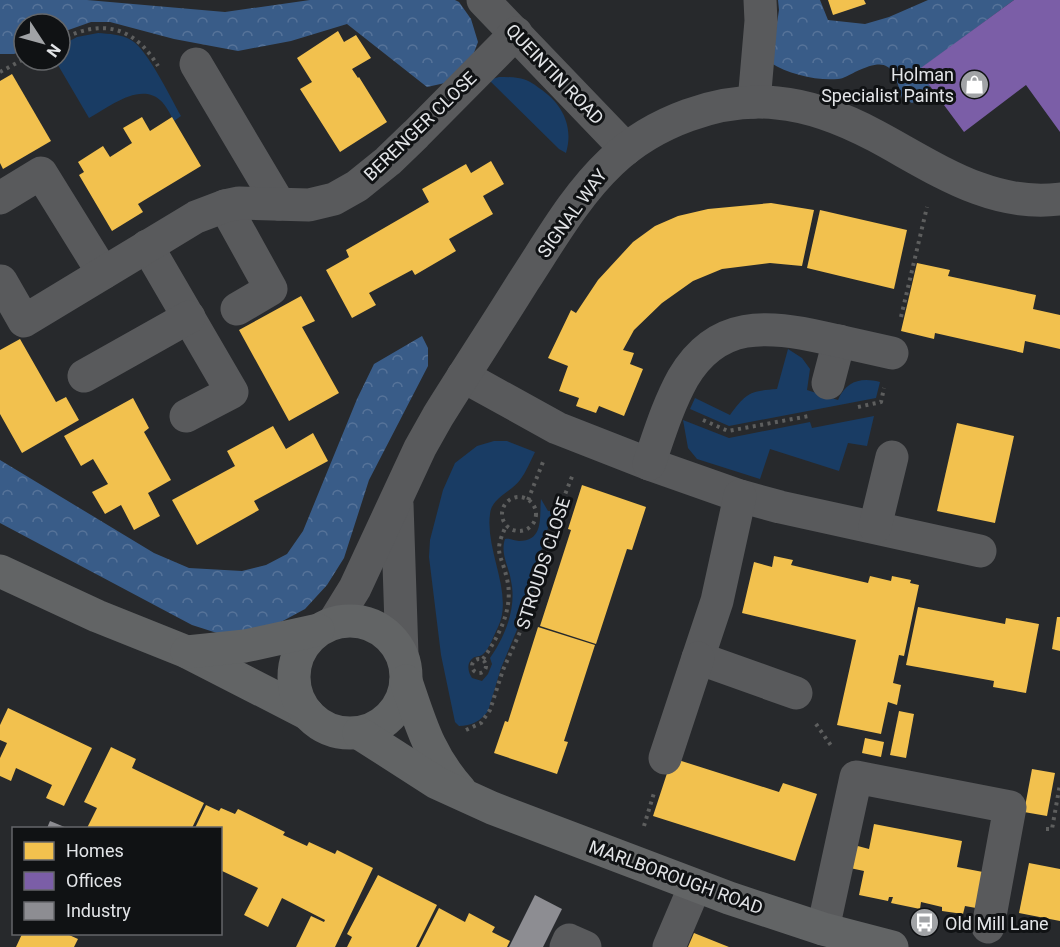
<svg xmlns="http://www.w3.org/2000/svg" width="1060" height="947" font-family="Roboto,sans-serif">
  <defs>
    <pattern id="forest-crowns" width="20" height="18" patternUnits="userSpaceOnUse" patternTransform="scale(1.5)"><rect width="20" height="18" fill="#395c88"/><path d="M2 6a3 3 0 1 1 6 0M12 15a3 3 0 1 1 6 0" fill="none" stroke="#567399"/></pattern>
  </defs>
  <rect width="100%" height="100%" fill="#27292c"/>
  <g fill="#193c64">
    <path d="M98,33C109,34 121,34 131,40C148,50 170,97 181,116L174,121C170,114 166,105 160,100C139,82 108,108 89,118L55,60H60V46L77,37Z"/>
    <path d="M499,77C505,77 512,77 518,78C526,79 533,83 539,88C562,103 574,126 566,153L559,149L489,80Z"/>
    <path d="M788,349L802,358L810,369L807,390L838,400C846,381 861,377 880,382L876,398L729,426L690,409L695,398L730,415C746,393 750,391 777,389Z"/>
    <path d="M874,416L867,446L848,443L839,471L770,449L760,479L697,459L688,448L683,420L729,438L810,422L812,428Z"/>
    <path d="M494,441H507L535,452C530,462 526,472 520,480C511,492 491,498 490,514C485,551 514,594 498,627C494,635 489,650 482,655C479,657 475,656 473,658C466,663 468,672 472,678L482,681L488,674L492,664L490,658C505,637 517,607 511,581C509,566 500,554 505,539C511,538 514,541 519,541C545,541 539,515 541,499L548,511H553L541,551L536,584L501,668L488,711C481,721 471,726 459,726L455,722L441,655L429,557L430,540L443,490L455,463L477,446Z"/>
  </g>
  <g fill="url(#forest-crowns)">
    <path d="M0,0H87L225,12L310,0H455L459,2L471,19L478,42L472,58L445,83L427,87L347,24L291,41L238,51L174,39L110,22H91L60,33V24H24V50L14,54H0Z"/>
    <path d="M778,0H820L828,20L865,24L889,17L928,0H1014L919,70L930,86L920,99L912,103L902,98C893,66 889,56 855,72C851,74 843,79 838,79C817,81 788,74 771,63L779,10Z"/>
    <path d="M422,336L428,348V366L369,480L344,558L327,585L305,609L279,623L244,633H217L192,625L0,523V460L154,553L189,568L242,571L266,565L287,554L303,531L357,399L374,364Z"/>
  </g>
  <g fill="#f2c14e">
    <path d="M828,0H864L866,4L833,15Z"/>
    <path d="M338,31L344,42L356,35L371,58L352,69L358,78L359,77L387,122L340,152L300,89L312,82L297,58Z"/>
    <path d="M12,74L51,141L3,169L0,163V81Z"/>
    <path d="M142,117L150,131L172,117L201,166L138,204L143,212L112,231L79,175L84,172L78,162L103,146L110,157L132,143L123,128Z"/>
    <path d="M491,161L504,184L483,196L493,214L449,239L456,251L415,275L412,270L369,293L376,305L352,318L326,270L349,257L346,250L429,202L422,189L466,164L471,173Z"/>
    <path d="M771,203L814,210L802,266L770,263L722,269L693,281L662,303L634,330L623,350L634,353L630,364L643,369L624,416L599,406L596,413L576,406L579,398L559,391L568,366L548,358L571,310L576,313L598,280L633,242L655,226L678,216L708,209Z"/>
    <path d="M820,210L907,230L894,289L807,268Z"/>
    <path d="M917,263L950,270L948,276L1036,295L1033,309L1060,315V349L1025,341L1023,353L935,333L934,339L901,331Z"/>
    <path d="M301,296L315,321L302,327L339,393L289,421L239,330Z"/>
    <path d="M20,339L56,402L66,397L79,420L22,453L0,414V350Z"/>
    <path d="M133,398L149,428L144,432L171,480L148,493L160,516L134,530L121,505L105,514L92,492L108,484L93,459L81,466L64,436Z"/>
    <path d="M957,423L1014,436L995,523L937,511Z"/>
    <path d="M273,426L286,449L313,433L328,461L254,501L259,510L197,545L172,500L235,466L227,451Z"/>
    <path d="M582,485L646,507L632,550L627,549L596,644L540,626L571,530L568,529Z"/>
    <path d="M774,556L793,560L791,565L868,583L870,576L891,581L892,576L911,580L910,583L919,585L904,656L899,655L893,683L901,685L897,705L888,702L881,734L837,725L856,640L742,613L754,562L772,567Z"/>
    <path d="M918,607L1005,624L1006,618L1039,624L1026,693L993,687L994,681L906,665Z"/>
    <path d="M1057,617H1060V651L1052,649Z"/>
    <path d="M538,627L595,645L564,741L568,742L557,774L494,753L505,721L508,722Z"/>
    <path d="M8,708L92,748L64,806L46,798L52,785L16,768L11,781L0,776V758L7,743L0,740V725Z"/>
    <path d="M899,711L914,714L906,758L890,755Z"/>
    <path d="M865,738L884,742L881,757L862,753Z"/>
    <path d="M111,747L136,759L132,768L204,803L192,828H87L97,808L84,802Z"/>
    <path d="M672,758L779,792L783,783L817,794L795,861L653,816Z"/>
    <path d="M1032,769L1055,773L1047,816L1024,812Z"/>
    <path d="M206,805L219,811L221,808L235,814L238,809L285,832L283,835L307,846L309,842L335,854L337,850L373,868L335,947H296L311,916L324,922L325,920L282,898L268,927L244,915L258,888L220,870V828H195Z"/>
    <path d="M874,824L962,841L957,867L983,872L976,908L965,906L963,914L942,911V907L921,902L920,909L891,903L893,897H889L888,901L859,895L864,871L850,868L854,845L869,849Z"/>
    <path d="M1029,863L1060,869V921L1019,913Z"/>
    <path d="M378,875L437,905L416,947H347L352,937L347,934Z"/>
    <path d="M439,908L465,922L469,913L495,927L492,932L510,941L507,947H419Z"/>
    <path d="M694,933L729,947H688Z"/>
    <path d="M22,934H67L78,939L74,947H16Z"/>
  </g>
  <path fill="#7b5ea7" d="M1014,0H1060V132L1026,85L964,132L918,70Z"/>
  <g fill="#8d8d92">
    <path d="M50,821L67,828H47Z"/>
    <path d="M535,895L562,909L543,947H509Z"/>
  </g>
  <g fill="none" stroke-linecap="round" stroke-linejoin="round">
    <g stroke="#5d5e5e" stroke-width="4" stroke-dasharray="3 4.5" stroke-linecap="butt">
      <path d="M60,40C101,19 133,25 158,66"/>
      <path d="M0,72L24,59"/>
      <path d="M901,317L927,207"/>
      <path d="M858,407L881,402L884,388"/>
      <path d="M703,420L728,431L809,416"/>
      <circle cx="519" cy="514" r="17"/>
      <path d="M528,500L543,462"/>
      <circle cx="479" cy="666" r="7"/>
      <path d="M483,659C499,636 514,608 507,579C501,552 493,554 506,526"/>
      <path d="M816,724L832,747"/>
      <path d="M466,730L481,723L490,710L503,670L533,603L541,579L548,538L573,474"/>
      <path d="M644,826L654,793"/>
      <path d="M1046,829H1052L1060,784"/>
    </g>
    <g stroke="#595a5c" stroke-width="33">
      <path d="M483,0L626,149"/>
      <path d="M196,64L279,204"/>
      <path d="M754,102L761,21L760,0"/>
      <path d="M0,198L41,173L103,273"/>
      <path d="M225,206L271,289L237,309"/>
      <path d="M147,246L232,392L186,416"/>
      <path d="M1,281L24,321L196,217L225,206L239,203L309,205L334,199L357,186L388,161L416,134L516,33"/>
      <path d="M84,376L189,317"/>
      <path d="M463,376L557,428L649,464L740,496L780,507L980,551"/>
      <path d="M828,383L839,341"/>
      <path d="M649,464C659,435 668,405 683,378C717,320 767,325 825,338C847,343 870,348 892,353"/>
      <path d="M740,496L717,601L698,658L796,693"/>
      <path d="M397,504L402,655"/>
      <path d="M875,527L892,457"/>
      <path d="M334,622L355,588L420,448L438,416C466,371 495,327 523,282C550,241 575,196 611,162C653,122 719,97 777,103C811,106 846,120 876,136C934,167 990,208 1060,199"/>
      <path d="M665,758L698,658"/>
      <path d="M823,929L856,777L1010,807L988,927"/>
      <path d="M566,947L569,940L585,947"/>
      <path d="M669,947L695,886"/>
    </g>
    <g stroke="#626465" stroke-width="33">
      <path d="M0,571L97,616L187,652L308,714"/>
      <circle cx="350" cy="677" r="56"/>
      <path d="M187,652L245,646L318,630"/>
      <path d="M406,681C421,725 429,755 460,790"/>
      <path d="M359,733L437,783L492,808L729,898L823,929L892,947"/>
    </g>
  </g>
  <defs>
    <symbol id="shop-disc" viewBox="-11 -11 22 22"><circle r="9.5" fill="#a1a3a6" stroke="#101214"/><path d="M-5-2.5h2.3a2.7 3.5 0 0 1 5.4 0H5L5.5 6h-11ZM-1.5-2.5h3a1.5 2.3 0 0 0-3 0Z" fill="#fff"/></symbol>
    <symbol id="bus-disc" viewBox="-11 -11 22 22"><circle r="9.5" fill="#a1a3a6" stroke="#101214"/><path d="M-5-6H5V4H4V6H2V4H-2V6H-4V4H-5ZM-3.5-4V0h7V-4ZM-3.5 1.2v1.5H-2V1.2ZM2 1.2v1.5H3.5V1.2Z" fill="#fff"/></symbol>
  </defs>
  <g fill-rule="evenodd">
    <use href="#shop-disc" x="958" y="68" width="33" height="33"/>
    <use href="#bus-disc" x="908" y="906" width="33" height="33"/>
  </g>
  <g text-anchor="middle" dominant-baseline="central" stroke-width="6" stroke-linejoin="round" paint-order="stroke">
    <g font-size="18" fill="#e3e5e8" stroke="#101214">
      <text transform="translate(555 74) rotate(46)">QUEINTIN ROAD</text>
      <text transform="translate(420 126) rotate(-44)">BERENGER CLOSE</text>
      <text transform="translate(572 213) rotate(-54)">SIGNAL WAY</text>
      <text transform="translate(543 563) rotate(-72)">STROUDS CLOSE</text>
      <text transform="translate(676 877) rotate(20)">MARLBOROUGH ROAD</text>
    </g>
    <g font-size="18" fill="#e3e5e8" stroke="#101214" text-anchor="end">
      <text x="954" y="74">Holman<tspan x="954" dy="21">Specialist Paints</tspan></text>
      <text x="945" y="923" text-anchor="start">Old Mill Lane</text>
    </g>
  </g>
  <rect x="12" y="827" width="210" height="108" fill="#101214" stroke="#646669" stroke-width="1.5"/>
  <rect x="24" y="842" width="30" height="18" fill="#f2c14e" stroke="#646669" stroke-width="1.5"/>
  <text x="66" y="857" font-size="18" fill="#e3e5e8">Homes</text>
  <rect x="24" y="872" width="30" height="18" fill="#7b5ea7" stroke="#646669" stroke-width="1.5"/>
  <text x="66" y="887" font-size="18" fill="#e3e5e8">Offices</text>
  <rect x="24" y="902" width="30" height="18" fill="#8d8d92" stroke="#646669" stroke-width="1.5"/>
  <text x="66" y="917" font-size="18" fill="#e3e5e8">Industry</text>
  <g transform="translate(42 42) rotate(126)"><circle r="28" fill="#101214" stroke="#646669" stroke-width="1.5"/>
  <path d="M0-4.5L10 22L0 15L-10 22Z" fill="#a1a3a6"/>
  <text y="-9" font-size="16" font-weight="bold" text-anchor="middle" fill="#e3e5e8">N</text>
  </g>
</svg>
